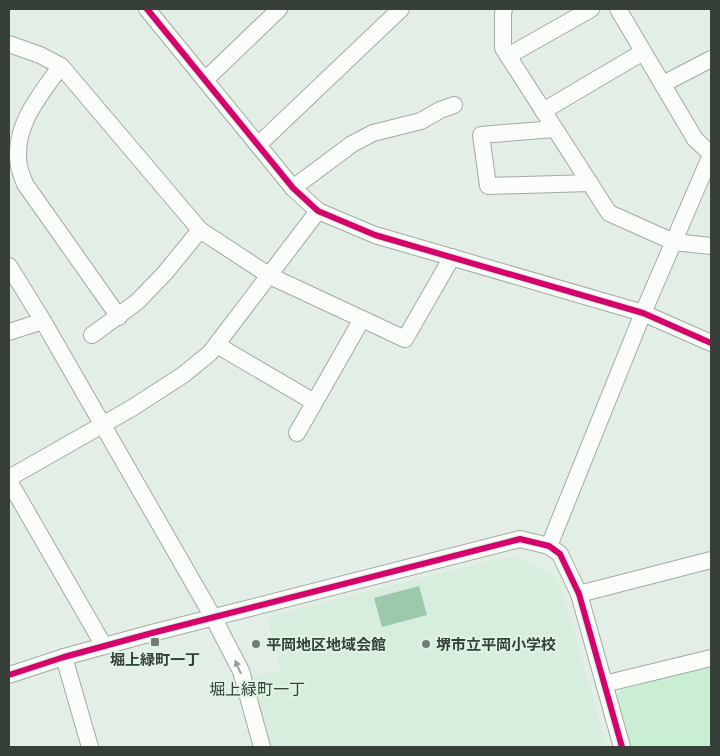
<svg xmlns="http://www.w3.org/2000/svg" width="720" height="756" font-family="'Noto Serif','Noto Sans JP',serif">
  <rect width="100%" height="100%" fill="#e3efe6"/>
  <path fill="#d7eddd" d="M500,558L524,559L555,577L564,595L607,747H271L251,677L281,670L267,617Z"/>
  <path fill="#caeed4" d="M711,666V747H631L617,695L621,690Z"/>
  <path fill="#9cc9aa" d="M419,586L427,615L382,627L374,598Z"/>
  <g fill="none" stroke-linecap="round" stroke-linejoin="round">
    <defs>
      <g id="minor">
        <path d="M147,9L293,188L318,211L375,235L643,313L711,343"/>
        <path d="M504,9L503,14V48L609,213L674,242L711,246"/>
        <path d="M618,9L695,139L711,154"/>
        <path d="M9,44L40,55L61,66L200,230L270,276L405,339L452,257"/>
        <path d="M508,56L591,9"/>
        <path d="M61,66C40,95 12,127 19,166C20,172 23,178 25,184L119,317"/>
        <path d="M205,80L279,9"/>
        <path d="M663,84L711,59"/>
        <path d="M543,111L643,52"/>
        <path d="M554,129L481,135L488,186L590,183"/>
        <path d="M258,145L401,9"/>
        <path d="M293,188L352,144L373,133L421,121L440,110L454,105"/>
        <path d="M9,266L43,321L213,617L241,671L262,747"/>
        <path d="M9,332L43,321"/>
        <path d="M92,335L137,302L165,273L200,230"/>
        <path d="M217,345L314,402"/>
        <path d="M297,433L362,319"/>
        <path d="M9,478L132,408L183,375L210,353L318,211"/>
        <path d="M9,481L104,646"/>
        <path d="M549,546L643,313L711,155"/>
        <path d="M579,594L711,560"/>
        <path d="M64,657L90,747"/>
        <path d="M9,675L64,657L152,633L520,539L549,546L560,554L579,594L622,747"/>
        <path d="M604,684L711,658"/>
      </g>
    </defs>
    <use href="#minor" stroke="#a2aaa4" stroke-width="18"/>
    <use href="#minor" stroke="#fbfdfb" stroke-width="16"/>
    <defs>
      <g id="cycleway">
        <path d="M147,9L293,188L318,211L375,235L643,313L711,343"/>
        <path d="M9,675L64,657L152,633L520,539L549,546L560,554L579,594L622,747"/>
      </g>
    </defs>
    <use href="#cycleway" stroke="#def4e4" stroke-width="9"/>
    <use href="#cycleway" stroke="#d6006c" stroke-width="6"/>
  </g>
  <defs><path id="oneway-solid" d="M-6-.8H1V-3.2L6.5 0L1 3.2V.8H-6Z" transform="scale(1.25)"/></defs>
  <use fill="#989e9a" href="#oneway-solid" transform="translate(238 667) rotate(-114)"/>
  <g fill="#737d75" stroke="#def4e4" stroke-width="2">
    <rect x="150" y="637" width="10" height="10" rx="2.5"/>
    <circle cx="256" cy="644" r="5"/>
    <circle cx="426" cy="644" r="5"/>
  </g>
  <g text-anchor="middle" dominant-baseline="central" stroke-width="4" stroke-linejoin="round" paint-order="stroke">
    <g font-size="15" font-weight="bold" fill="#363f38" stroke="#def4e4" text-anchor="start">
      <text x="266" y="644">平岡地区地域会館</text>
      <text x="436" y="644">堺市立平岡小学校</text>
      <text x="155" y="659" text-anchor="middle">堀上緑町一丁</text>
    </g>
    <g font-size="16" fill="#363f38" stroke="#def4e4">
      <text x="257" y="689">堀上緑町一丁</text>
    </g>
  </g>
  <rect width="720" height="756" fill="none" stroke="#363f38" stroke-width="20"/>
</svg>
